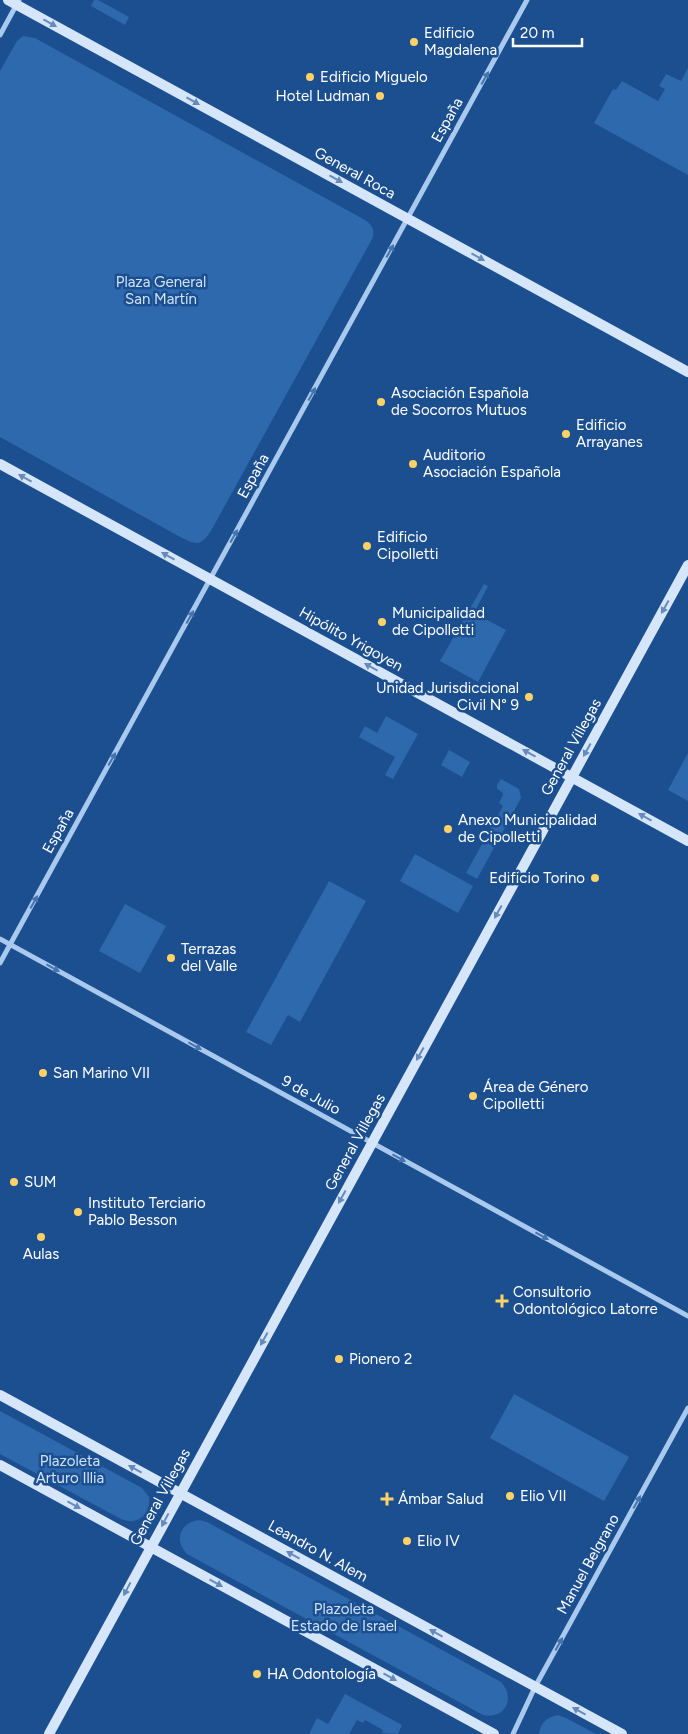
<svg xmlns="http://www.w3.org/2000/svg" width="688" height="1734" font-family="Figtree,sans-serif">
  <rect width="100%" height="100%" fill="#1b4f8f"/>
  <g fill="#2e69ad">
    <path d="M94,0H98L129,17L125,25L91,6Z"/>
    <path d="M23,36L35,38L365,220C373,225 376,232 371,241L212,529C202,545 199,546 182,538L0,437V71L17,41Z"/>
    <path d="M688,68V175L594,123L613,89L616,90L622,81L658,101L665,89L659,86L666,74L681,81Z"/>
    <path d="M484,584L488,586L474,613L506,630L478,682L440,661Z"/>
    <path d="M386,716L418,734L393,779L385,775L395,757L359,737L365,726L377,733Z"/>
    <path d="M449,750L470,762L462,777L441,765Z"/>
    <path d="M688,753V801L668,790Z"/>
    <path d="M501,779L519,789L521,798L477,879L466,873L503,806L499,803L503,795L502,792L497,789V785Z"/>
    <path d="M415,854L473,886L458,913L400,881Z"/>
    <path d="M329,881L366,901L300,1022L288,1015L271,1045L246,1032Z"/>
    <path d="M125,904L166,926L140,973L99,951Z"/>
    <path d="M514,1394L629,1457L604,1501L490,1438Z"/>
    <path d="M0,1411L142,1488L149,1497C151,1514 138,1526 121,1519L0,1454Z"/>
    <path d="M199,1520L207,1522L501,1682C516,1698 505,1720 483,1715L187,1554C173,1540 181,1522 199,1520Z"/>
    <path d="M345,1694L402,1725L398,1734L382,1733L383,1730L365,1720L363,1723L357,1720L349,1734H309L317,1718L328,1724Z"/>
    <path d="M558,1715L566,1718L596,1734H539C540,1723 547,1717 558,1715Z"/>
  </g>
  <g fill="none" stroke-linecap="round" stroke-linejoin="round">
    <g stroke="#a9c9ee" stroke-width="5">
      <path d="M0,35L19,0"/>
      <path d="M0,939L688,1316"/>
      <path d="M0,963L527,0"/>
      <path d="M513,1734L535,1687L688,1408"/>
    </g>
    <g stroke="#d6e6fa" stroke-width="10">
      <path d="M8,0L688,372"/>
      <path d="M0,464L688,841"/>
      <path d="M0,1395L622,1734"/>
      <path d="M0,1465L494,1734"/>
      <path d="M49,1734L688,565"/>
    </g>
  </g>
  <defs><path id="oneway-solid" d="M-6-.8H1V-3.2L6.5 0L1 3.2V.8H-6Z" transform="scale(1.25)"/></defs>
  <g fill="#668bba">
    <use href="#oneway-solid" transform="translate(50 23) rotate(29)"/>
    <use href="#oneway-solid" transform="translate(193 101) rotate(29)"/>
    <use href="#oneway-solid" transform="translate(336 179) rotate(29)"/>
    <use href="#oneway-solid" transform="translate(478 257) rotate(29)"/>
    <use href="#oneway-solid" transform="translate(25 478) rotate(-151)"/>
    <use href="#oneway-solid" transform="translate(168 556) rotate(-151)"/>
    <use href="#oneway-solid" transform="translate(665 607) rotate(119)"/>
    <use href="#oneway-solid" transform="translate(371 667) rotate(-151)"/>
    <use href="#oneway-solid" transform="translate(587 750) rotate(119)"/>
    <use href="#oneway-solid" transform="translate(529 753) rotate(-151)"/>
    <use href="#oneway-solid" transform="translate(645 817) rotate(-151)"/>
    <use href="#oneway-solid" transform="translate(498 912) rotate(119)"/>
    <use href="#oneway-solid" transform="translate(420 1054) rotate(119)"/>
    <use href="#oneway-solid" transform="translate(342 1197) rotate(119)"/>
    <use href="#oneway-solid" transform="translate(264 1339) rotate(119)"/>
    <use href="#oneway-solid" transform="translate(135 1469) rotate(-151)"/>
    <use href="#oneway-solid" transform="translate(74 1505) rotate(29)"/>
    <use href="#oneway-solid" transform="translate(165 1520) rotate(118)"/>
    <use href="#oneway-solid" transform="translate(293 1555) rotate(-151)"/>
    <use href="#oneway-solid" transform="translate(216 1583) rotate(29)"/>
    <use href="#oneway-solid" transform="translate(127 1589) rotate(118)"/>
    <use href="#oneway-solid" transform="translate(436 1633) rotate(-151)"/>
    <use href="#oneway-solid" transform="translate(390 1677) rotate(29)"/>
    <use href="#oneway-solid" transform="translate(579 1711) rotate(-151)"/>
  </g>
  <g fill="#4674ac">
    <use href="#oneway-solid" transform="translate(485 78) rotate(-61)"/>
    <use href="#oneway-solid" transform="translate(390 251) rotate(-61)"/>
    <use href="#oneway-solid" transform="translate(312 394) rotate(-61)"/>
    <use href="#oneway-solid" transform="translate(234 536) rotate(-61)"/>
    <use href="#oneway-solid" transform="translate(190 617) rotate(-61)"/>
    <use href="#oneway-solid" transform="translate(112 759) rotate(-61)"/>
    <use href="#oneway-solid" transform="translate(34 902) rotate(-61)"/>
    <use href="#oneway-solid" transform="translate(53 968) rotate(29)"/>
    <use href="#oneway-solid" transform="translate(195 1046) rotate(29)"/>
    <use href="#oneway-solid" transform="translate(399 1158) rotate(29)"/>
    <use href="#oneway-solid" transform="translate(542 1236) rotate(29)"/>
    <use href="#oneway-solid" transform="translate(637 1502) rotate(-61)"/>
    <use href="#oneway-solid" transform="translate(559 1644) rotate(-61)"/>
  </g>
  <g fill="#ffd166" stroke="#1b4f8f" stroke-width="2">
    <circle cx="414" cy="42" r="5"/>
    <circle cx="310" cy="77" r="5"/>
    <circle cx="380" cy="96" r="5"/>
    <circle cx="381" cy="402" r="5"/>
    <circle cx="566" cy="434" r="5"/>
    <circle cx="413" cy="464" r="5"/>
    <circle cx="367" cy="546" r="5"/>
    <circle cx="382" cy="622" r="5"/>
    <circle cx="529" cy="697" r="5"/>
    <circle cx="448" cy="829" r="5"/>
    <circle cx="595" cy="878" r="5"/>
    <circle cx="171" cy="958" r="5"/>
    <circle cx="43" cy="1073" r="5"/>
    <circle cx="473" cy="1096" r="5"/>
    <circle cx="14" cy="1182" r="5"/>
    <circle cx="78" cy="1212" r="5"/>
    <circle cx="41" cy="1237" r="5"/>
    <path d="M499.5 1293.5h5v5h5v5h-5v5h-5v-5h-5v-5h5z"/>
    <circle cx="339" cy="1359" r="5"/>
    <circle cx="510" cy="1496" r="5"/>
    <path d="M384.5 1491.5h5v5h5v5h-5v5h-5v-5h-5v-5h5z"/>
    <circle cx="407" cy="1541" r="5"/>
    <circle cx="257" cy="1674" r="5"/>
  </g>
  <g text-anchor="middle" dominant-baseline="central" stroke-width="5" stroke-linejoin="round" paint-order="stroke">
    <g font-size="15" fill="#fff" stroke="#1b4f8f" text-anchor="start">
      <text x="424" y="33">Edificio<tspan x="424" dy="17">Magdalena</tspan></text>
      <text x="320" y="77">Edificio Miguelo</text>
      <text x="370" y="96" text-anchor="end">Hotel Ludman</text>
      <text x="391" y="393">Asociación Española<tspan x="391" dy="17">de Socorros Mutuos</tspan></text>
      <text x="576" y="425">Edificio<tspan x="576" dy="17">Arrayanes</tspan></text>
      <text x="423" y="455">Auditorio<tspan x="423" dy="17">Asociación Española</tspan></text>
      <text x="377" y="537">Edificio<tspan x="377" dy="17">Cipolletti</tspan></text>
      <text x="392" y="613">Municipalidad<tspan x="392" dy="17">de Cipolletti</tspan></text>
      <text x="519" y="688" text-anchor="end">Unidad Jurisdiccional<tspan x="519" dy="17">Civil N° 9</tspan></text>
      <text x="458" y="820">Anexo Municipalidad<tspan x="458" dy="17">de Cipolletti</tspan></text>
      <text x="585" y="878" text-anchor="end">Edificio Torino</text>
      <text x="181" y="949">Terrazas<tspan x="181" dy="17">del Valle</tspan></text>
      <text x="53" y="1073">San Marino VII</text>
      <text x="483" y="1087">Área de Género<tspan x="483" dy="17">Cipolletti</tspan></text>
      <text x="24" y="1182">SUM</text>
      <text x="88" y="1203">Instituto Terciario<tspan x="88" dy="17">Pablo Besson</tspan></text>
      <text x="41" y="1254" text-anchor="middle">Aulas</text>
      <text x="513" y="1292">Consultorio<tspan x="513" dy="17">Odontológico Latorre</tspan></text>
      <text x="349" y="1359">Pionero 2</text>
      <text x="520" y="1496">Elio VII</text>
      <text x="398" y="1499">Ámbar Salud</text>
      <text x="417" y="1541">Elio IV</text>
      <text x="267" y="1674">HA Odontología</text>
    </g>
    <g font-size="15" fill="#fff" stroke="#1b4f8f">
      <text transform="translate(447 120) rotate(-61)">España</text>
      <text transform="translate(355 173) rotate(29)">General Roca</text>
      <text transform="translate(253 476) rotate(-61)">España</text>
      <text transform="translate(351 639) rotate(29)">Hipólito Yrigoyen</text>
      <text transform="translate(571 747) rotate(-61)">General Villegas</text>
      <text transform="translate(58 831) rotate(-61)">España</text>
      <text transform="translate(311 1095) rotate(29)">9 de Julio</text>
      <text transform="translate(355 1142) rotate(-61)">General Villegas</text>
      <text transform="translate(160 1497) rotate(-61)">General Villegas</text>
      <text transform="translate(318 1551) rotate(29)">Leandro N. Alem</text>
      <text transform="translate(588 1564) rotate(-61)">Manuel Belgrano</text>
    </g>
    <g font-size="15" fill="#cfe3fa" stroke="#1b4f8f">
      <text x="161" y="282">Plaza General<tspan x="161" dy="17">San Martín</tspan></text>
      <text x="70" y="1461">Plazoleta<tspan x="70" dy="17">Arturo Illia</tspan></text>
      <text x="344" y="1609">Plazoleta<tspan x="344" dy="17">Estado de Israel</tspan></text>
    </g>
  </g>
  <path d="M513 38v8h69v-8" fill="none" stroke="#ffffff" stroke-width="2.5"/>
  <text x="520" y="38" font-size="15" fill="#ffffff" stroke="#1b4f8f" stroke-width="4" paint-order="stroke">20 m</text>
</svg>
